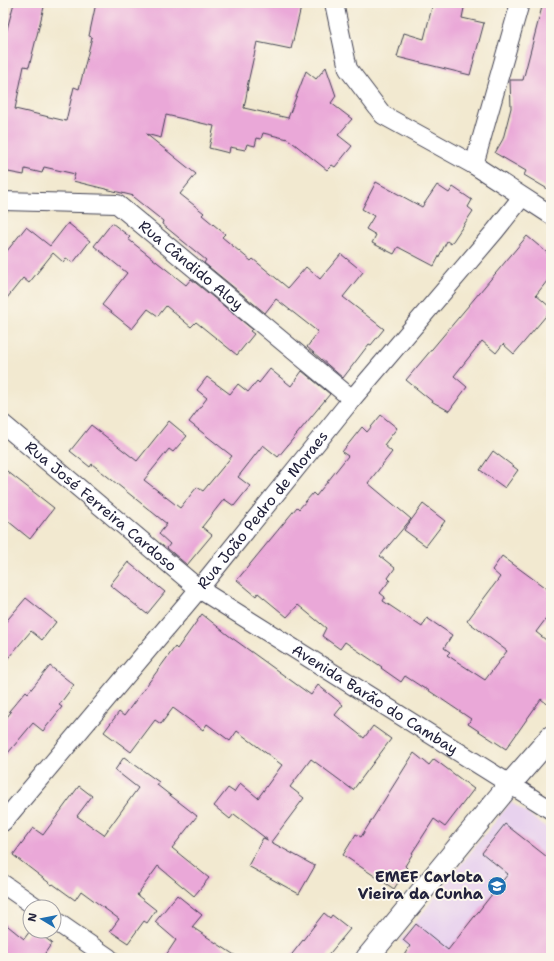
<svg xmlns="http://www.w3.org/2000/svg" width="554" height="961" font-family="'Shantell Sans',sans-serif">
  <rect width="100%" height="100%" fill="#fbf7ec"/>
  <filter id="ink" filterUnits="userSpaceOnUse"><feTurbulence type="fractalNoise" baseFrequency=".025" numOctaves="2"/><feDisplacementMap in="SourceGraphic" scale="8" xChannelSelector="R" yChannelSelector="G"/><feConvolveMatrix kernelMatrix="1 2 1 2 8 2 1 2 1" color-interpolation-filters="sRGB"/></filter>
  <filter id="wash" filterUnits="userSpaceOnUse"><feTurbulence type="fractalNoise" baseFrequency=".012" numOctaves="4" result="noise"/><feDisplacementMap in="SourceGraphic" scale="16" xChannelSelector="R" yChannelSelector="G"/><feGaussianBlur stdDeviation="0.9" result="paint"/><feColorMatrix in="noise" values="0 0 0 0 0 0 0 0 0 0 0 0 0 0 0 0 0 1.4 0 .05"/><feComposite in="paint" operator="in"/></filter>
  <g filter="url(#wash)">
    <rect width="100%" height="100%" fill="#f2e9d0"/>
    <path fill="#e8d2ee" d="M511,802L551,831V958H422L400,941Z"/>
    <g id="blocks">
      <g fill="#eaa8d8">
        <path d="M14,3H45L29,67L24,66L15,109L66,121L74,87L79,89L92,37L89,36L96,3H302L291,49L257,42L247,87H248L244,108L288,118L306,71L316,79L326,67L336,96L331,103L352,119L338,135L352,146L335,167L332,165L327,170L288,139L263,133L261,139L257,138L255,146L247,144L245,150L230,147L229,153L209,148L214,126L166,115L161,138L146,134L196,174L180,194L204,213L202,215L225,234L222,237L251,261L253,259L288,288L306,267L320,279L341,254L363,272L343,297L384,329L371,345L369,344L343,378L307,347L318,332L276,299L265,313L204,263L206,260L162,224L163,221L133,197L134,196L73,181L75,174L44,167L42,173L25,169L24,175L3,171V44Z"/>
        <path d="M433,3H465L462,18L484,23L470,75L397,57L404,33L424,39Z"/>
        <path d="M543,3H551V191L524,175L526,171L495,153L503,139L511,108L510,80H523Z"/>
        <path d="M376,182L422,207L437,185L449,193L453,187L472,200L468,207L473,211L451,244L447,241L434,266L398,247L394,254L372,243L376,235L366,229L374,216L362,209Z"/>
        <path d="M68,223L90,241L73,263L66,258L63,262L53,253L29,283L23,278L3,303V256L26,227L50,246Z"/>
        <path d="M112,223L130,237L128,239L186,285L191,279L252,329L250,331L254,334L237,355L196,322L191,327L166,306L158,316L148,309L132,329L102,305L127,273L94,246Z"/>
        <path d="M527,236L551,256V276L536,295L551,308V310L514,354L503,344L496,353L482,341L454,376L467,387L449,411L433,402L406,380Z"/>
        <path d="M270,369L291,386L302,371L330,394L278,457L263,445L238,477L250,486L234,506L224,499L202,527L212,535L187,565L167,548L170,544L159,534L167,524L92,464L90,467L70,451L91,425L137,461L169,421L187,436L173,452L169,449L144,480L180,508L197,487L203,491L232,456L189,422L207,398L197,390L207,377L230,394L238,384L248,392L257,381L259,383Z"/>
        <path d="M381,415L397,428L384,445L392,452L368,483L411,519L380,556L395,568L388,578L390,580L380,593L385,597L383,601L422,627L427,618L452,635L444,648L450,652L447,655L485,680L507,651L467,621L500,577L492,570L502,556L551,592V612L536,632L551,644V707L541,699L506,749L468,724L471,719L425,688V689L405,676L401,682L381,668L382,667L345,642L340,649L322,636L326,628L298,605L287,617L258,593L256,596L237,580L297,507L299,509L313,493L316,496L348,456L342,452L362,427L367,432Z"/>
        <path d="M493,451L518,470L505,488L480,470Z"/>
        <path d="M3,468L54,508L30,539L3,517Z"/>
        <path d="M423,504L445,521L426,546L404,530Z"/>
        <path d="M128,562L165,592L147,614L110,585Z"/>
        <path d="M26,598L56,622L42,640L31,631L3,664V625Z"/>
        <path d="M202,614L228,635L311,695L318,685L343,705L335,715L364,738L373,726L391,739L353,790L311,759L290,787L304,798L271,842L315,866L299,894L248,866L263,838L268,840L234,814L230,819L214,806L228,788L234,792L240,783L258,798L282,765L237,731L230,741L207,724L203,730L173,708L161,724L155,720L131,752L104,732L119,712L124,716L175,647L177,649Z"/>
        <path d="M50,666L74,685L59,705L62,707L43,731L33,723L3,759V722L11,712L9,711L26,691L28,693Z"/>
        <path d="M414,753L429,765L434,759L474,789L445,827L434,819L412,853H413L405,866L407,868L394,889L343,855L356,834L361,837Z"/>
        <path d="M124,757L159,782L157,785L197,816L172,848L209,878L194,896L158,866L137,895L156,910L147,923L144,921L128,943L110,931L119,919L81,891L75,900L53,884L52,885L13,855L33,828L43,835L79,786L92,796L77,816L104,835L138,788L115,770Z"/>
        <path d="M505,824L551,860V958H402L410,946L403,940L416,924L448,950L508,874L482,853Z"/>
        <path d="M177,895L202,915L192,927L239,958H164L176,940L155,922Z"/>
        <path d="M324,913L330,918L332,915L350,929L326,958H289Z"/>
        <path d="M3,922L24,939L30,931H36L52,943L43,956L46,958H3Z"/>
      </g>
    </g>
  </g>
  <g filter="url(#ink)">
    <use href="#blocks" fill-opacity="0" stroke="#414051" stroke-width="1"/>
    <g fill="none" stroke-linecap="round" stroke-linejoin="round">
      <defs>
        <g id="street">
          <path d="M334,3L348,69L383,115L474,165L551,215"/>
          <path d="M474,165L520,3"/>
          <path id="s1" d="M3,201L117,204L352,399"/>
          <path id="s2" d="M3,424L199,589L551,810"/>
          <path id="s3" d="M3,822L199,589L352,399L495,231L522,197"/>
          <path d="M3,884L36,907"/>
          <path d="M54,920L109,958"/>
        </g>
        <path id="secondary" d="M367,958L510,784L551,737"/>
      </defs>
      <use href="#street" stroke="#414051" stroke-width="20"/>
      <use href="#secondary" stroke="#414051" stroke-width="24"/>
      <use href="#street" stroke="#fff" stroke-width="18"/>
      <use href="#secondary" stroke="#fff" stroke-width="22"/>
    </g>
  </g>
  <defs>
    <symbol id="school-disc" viewBox="-11 -11 22 22"><circle r="9.5" fill="#1f6fb2" stroke="#fbf7ec"/><path d="M0-5L7-2L0 1L-7-2ZM-4 1L0 2.5L4 1V4Q0 6-4 4Z" fill="#fff"/></symbol>
  </defs>
  <g fill-rule="evenodd">
    <use href="#school-disc" x="486" y="875" width="22" height="22"/>
  </g>
  <g text-anchor="middle" dominant-baseline="central" stroke-width="4" stroke-linejoin="round" paint-order="stroke">
    <g font-size="15" fill="#22223b" stroke="#fbf7ec">
      <text stroke="none"><textPath href="#s1" startOffset="210">Rua Cândido Aloy</textPath></text>
      <text stroke="none"><textPath href="#s2" startOffset="128">Rua José Ferreira Cardoso</textPath></text>
      <text stroke="none"><textPath href="#s3" startOffset="406">Rua João Pedro de Moraes</textPath></text>
      <text stroke="none"><textPath href="#s2" startOffset="464">Avenida Barão do Cambay</textPath></text>
    </g>
    <g font-size="15" font-weight="bold" fill="#22223b" stroke="#fbf7ec" text-anchor="end">
      <text x="483" y="877">EMEF Carlota<tspan x="483" dy="17">Vieira da Cunha</tspan></text>
    </g>
  </g>
  <rect width="554" height="961" fill="none" stroke="#fbf7ec" stroke-width="16"/>
  <g transform="translate(42 919) rotate(280)"><circle r="19" fill="#fbf7ec" stroke="#a4a2a5"/>
  <path d="M0-3L7 15L0 10L-7 15Z" fill="#1f6fb2"/>
  <text y="-6" font-size="11" font-weight="bold" text-anchor="middle" fill="#22223b">N</text>
  </g>
</svg>
